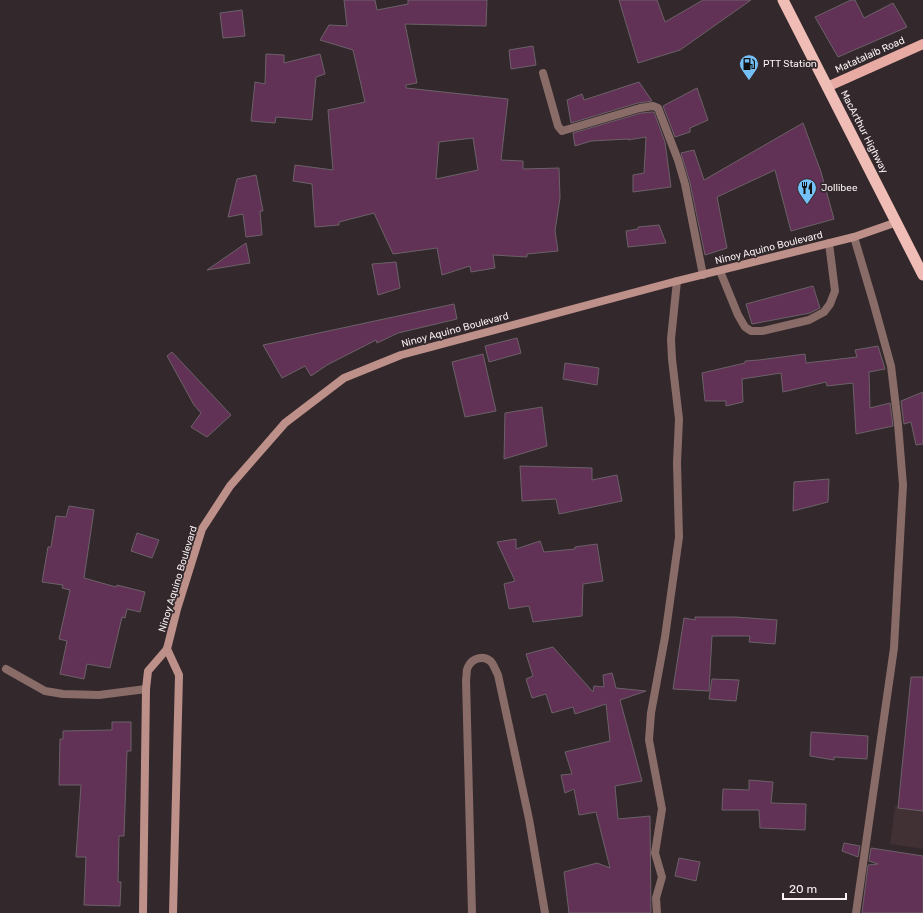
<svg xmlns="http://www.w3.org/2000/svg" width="923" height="913" font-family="Rubik,sans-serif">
  <rect width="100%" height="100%" fill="#33282b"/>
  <path fill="#413034" d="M923,687V849L890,844L895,806H899Z"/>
  <g fill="#613255" stroke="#6c6168" fill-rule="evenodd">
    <path d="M344,0H375L377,10L408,4V0H487L486,26L405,24L417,83L406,85V88L508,99L501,160L523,161V169L559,168L560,198L555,231L558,251L527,254V257L493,255L495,268L471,272L470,266L442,275L437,248L393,254L374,213L339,222V225L315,227L312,184L293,181L295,165L333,170L328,110L365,102L353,50L320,40L329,25L347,26ZM473,138L478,170L436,179L439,142Z"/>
    <path d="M619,0H657L665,22L703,0H751L680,50L638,63Z"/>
    <path d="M851,0H855L864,18L893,3L907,27L838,57L815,17Z"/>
    <path d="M242,10L245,36L223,38L220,13Z"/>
    <path d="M533,46L536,65L511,69L509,50Z"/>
    <path d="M266,54L284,55V63L320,54L325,74L316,77L312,120L276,117L275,123L251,121L255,82L265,84Z"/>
    <path d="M639,82L652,101L638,103L571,123L567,100L582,94L584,100Z"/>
    <path d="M697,88L708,120L690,128V132L675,137L663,106Z"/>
    <path d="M652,112H654L665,142L671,187L633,192V175L644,173L646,137L628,140V139L591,141L575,146L573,133L641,113Z"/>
    <path d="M803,123L821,172L834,219L791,231L775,170L717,197L727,248L705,255L690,183L681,153L694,150L704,180Z"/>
    <path d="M256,175L263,211H260L262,235L246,237L243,214L228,217L237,179Z"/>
    <path d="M659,225L666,243L628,247L626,231L638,229V227Z"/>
    <path d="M246,243L250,263L207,270Z"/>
    <path d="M396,262L400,288L378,295L372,264Z"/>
    <path d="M813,286L820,308L810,313L752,324L746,304Z"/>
    <path d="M454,304L457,319L398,333L377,343L376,340L327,365L311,376L305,366L282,378L263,345Z"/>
    <path d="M517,338L521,353L489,362L485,346Z"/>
    <path d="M878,346L885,369L869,372L870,408L890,403L893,426L856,434L853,383L827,386L826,382L783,392L781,373L742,379L743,402L726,406V401H705L702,373L745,363V361L759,360L805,354L806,363L857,357L855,350Z"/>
    <path d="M172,352L231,415L207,437L191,427L201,413L194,405L167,356Z"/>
    <path d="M483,354L496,411L465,417L452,362Z"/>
    <path d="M565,363L599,368L597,385L563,379Z"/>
    <path d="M923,392V444L916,445L911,422L904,424L901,401Z"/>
    <path d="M542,407L547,446L504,459L505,413Z"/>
    <path d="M520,466L592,468V480L617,475L622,501L559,514L556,499L522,501Z"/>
    <path d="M829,479L828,502L793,511L794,482Z"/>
    <path d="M69,506L94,510L84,578L116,587L117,585L145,592L140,612L127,609L125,618L122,617L110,668L87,664L84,679L60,674L67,641L59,639L70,590L62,588L63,585L42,582L48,547H51L56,516L66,517Z"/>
    <path d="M137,533L159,540L152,558L131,551Z"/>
    <path d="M516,539V549L540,541L544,552L575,549V547L597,544L603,581L583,584L582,616L533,622L529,606L509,609L504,584L515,581L497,542Z"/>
    <path d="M695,617H736L777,620L775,644L749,642L750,636H712L709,691L673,689L684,618L695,620Z"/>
    <path d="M553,647L593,692L594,686L604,687L603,675L612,673L616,688L646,691L620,700L642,781L615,786L618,819L650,816L651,913H569L564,872L597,863L610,868L596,812L579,815L574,789L565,793L561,775L572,774L565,752L610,741L606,704L575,714L573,707L552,713L546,694L532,698L526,679L533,676L526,654Z"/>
    <path d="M911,677H923V811L898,808Z"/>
    <path d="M712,679L739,680L736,701L709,699Z"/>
    <path d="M112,722H131V751H127L124,836H119L118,882H121L120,906L84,905L86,857H76L81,785H59L60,739H63V731L112,730Z"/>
    <path d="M811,732L868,736L867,759L834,757V760L810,756Z"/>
    <path d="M749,780L773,782L771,803L806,804L805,830L760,828L759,810H722L723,789L749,790Z"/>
    <path d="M844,843L860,846L858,857L842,851Z"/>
    <path d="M871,848L923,856V913H862L868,865L878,864L869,861Z"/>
    <path d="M679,858L700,862L696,881L675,876Z"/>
  </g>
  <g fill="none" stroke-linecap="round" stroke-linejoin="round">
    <g stroke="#896c68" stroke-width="8">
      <path d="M720,271L738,315L745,327L751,331H762L809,320L824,312L830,304L835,291L829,243"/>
      <path d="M6,669L45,691L63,694L99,695L146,689"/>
      <path d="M472,913L466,680C467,676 466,670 468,667C472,658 485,654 492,663C494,666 496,671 498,675L529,819L545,913"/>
    </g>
    <g stroke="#896c68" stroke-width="8">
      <path d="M543,73L558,126L562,131L640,108L653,106L658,108L678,160L685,184L703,275"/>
      <path d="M854,237L873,301L891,366L898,424L903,485L894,648L856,913"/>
      <path d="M657,913L656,898L662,877L655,853L662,809L649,740L651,713L665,637L679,537L677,463L679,419L672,359L671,339L677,281"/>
    </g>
    <g stroke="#be908a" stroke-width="8">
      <path d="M167,649L179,675L173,913"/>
      <path d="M143,913L146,689L148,671L167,649L177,609L202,529L230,486L285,423L344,378L401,355L677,281L854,237L897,222"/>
    </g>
    <path stroke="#e7aba4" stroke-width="10" d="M827,87L923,44"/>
    <path stroke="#f0bcb6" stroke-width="11" d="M783,0L923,275"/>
  </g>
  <defs>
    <symbol id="fuel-pin" viewBox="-11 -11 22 30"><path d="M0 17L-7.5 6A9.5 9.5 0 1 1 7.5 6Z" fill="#74c0f6" stroke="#33282b"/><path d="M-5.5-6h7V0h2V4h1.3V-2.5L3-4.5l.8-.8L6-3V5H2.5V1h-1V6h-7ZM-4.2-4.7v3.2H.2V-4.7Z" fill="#111"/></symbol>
    <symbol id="restaurant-pin" viewBox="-11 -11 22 30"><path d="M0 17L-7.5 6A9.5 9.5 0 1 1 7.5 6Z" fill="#74c0f6" stroke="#33282b"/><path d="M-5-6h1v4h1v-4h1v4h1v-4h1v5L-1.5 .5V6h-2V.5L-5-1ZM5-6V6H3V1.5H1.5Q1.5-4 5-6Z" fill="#111"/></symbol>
  </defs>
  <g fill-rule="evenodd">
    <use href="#fuel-pin" x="738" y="53" width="22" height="30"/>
    <use href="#restaurant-pin" x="796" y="177" width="22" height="30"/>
  </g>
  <g text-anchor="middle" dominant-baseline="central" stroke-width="3.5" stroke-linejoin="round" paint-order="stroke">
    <g font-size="10" fill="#f8f1f2" stroke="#33282b">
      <text transform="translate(870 55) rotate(-24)">Matatalaib Road</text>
      <text transform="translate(864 132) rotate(63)">MacArthur Highway</text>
      <text transform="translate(769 248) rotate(-14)">Ninoy Aquino Boulevard</text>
      <text transform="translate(455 330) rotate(-15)">Ninoy Aquino Boulevard</text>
      <text transform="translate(178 579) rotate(-73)">Ninoy Aquino Boulevard</text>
    </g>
    <g font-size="10" fill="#f8f1f2" stroke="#33282b" text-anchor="start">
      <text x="763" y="64">PTT Station</text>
      <text x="821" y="188">Jollibee</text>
    </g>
  </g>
  <path d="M783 893v6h63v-6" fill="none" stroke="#f8f1f2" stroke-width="2"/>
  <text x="789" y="893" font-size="12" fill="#f8f1f2" stroke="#33282b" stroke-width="3" paint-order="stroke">20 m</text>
</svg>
